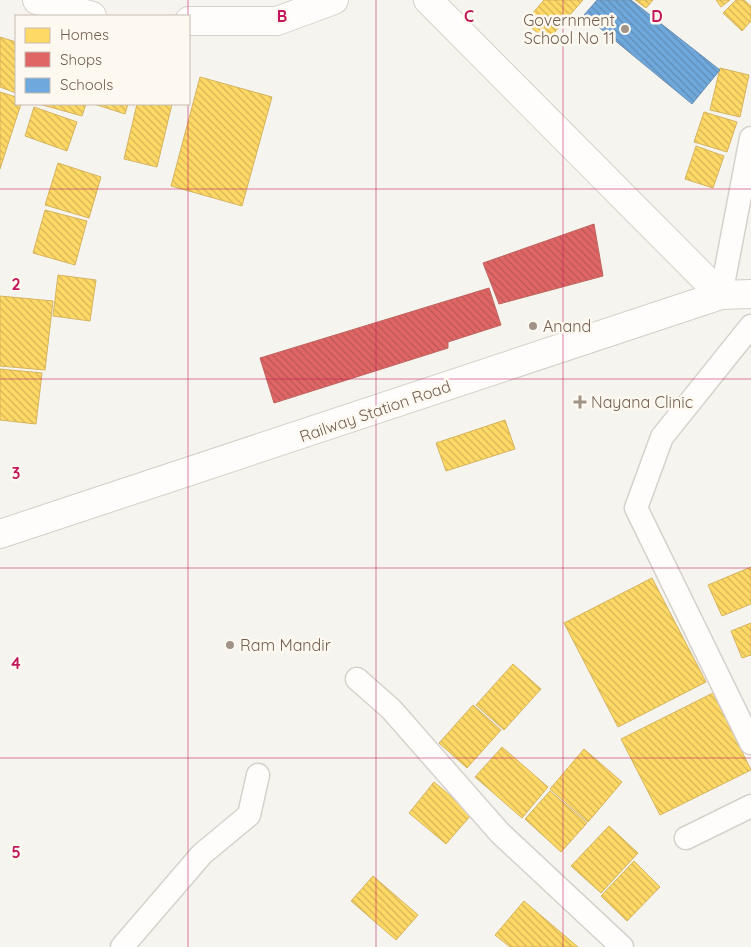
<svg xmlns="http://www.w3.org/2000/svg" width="751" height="947" font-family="Quicksand,sans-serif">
  <defs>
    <pattern id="homes-back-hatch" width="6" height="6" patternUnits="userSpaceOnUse" patternTransform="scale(1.25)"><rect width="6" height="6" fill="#ffd966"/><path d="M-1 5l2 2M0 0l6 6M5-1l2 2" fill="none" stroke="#d3b356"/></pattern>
    <pattern id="shops-back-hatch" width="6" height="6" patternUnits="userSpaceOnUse" patternTransform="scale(1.25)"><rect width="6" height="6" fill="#e06666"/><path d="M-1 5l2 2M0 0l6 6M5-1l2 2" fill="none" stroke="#ba5756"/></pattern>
    <pattern id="schools-back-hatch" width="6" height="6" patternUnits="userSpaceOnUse" patternTransform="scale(1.25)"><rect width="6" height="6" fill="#6fa8dc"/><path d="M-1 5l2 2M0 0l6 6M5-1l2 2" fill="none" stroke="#608cb5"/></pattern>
  </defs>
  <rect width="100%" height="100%" fill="#f6f4ee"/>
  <g fill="url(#homes-back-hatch)" stroke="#d5b45f">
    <path d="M544,0H583L547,41L525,22Z"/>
    <path d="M635,0H653L646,8Z"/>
    <path d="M716,0H730L721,7Z"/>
    <path d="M736,0H744L751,6V21L742,31L723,13Z"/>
    <path d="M0,37L16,42V93L0,87Z"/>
    <path d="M720,68L749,75L740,117L710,110Z"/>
    <path d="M200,77L272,97L242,206L171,186Z"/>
    <path d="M0,92L16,97V104H21L0,169Z"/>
    <path d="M39,104H86L82,116Z"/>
    <path d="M94,104H128L125,114Z"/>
    <path d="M137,104H172L157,167L124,159Z"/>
    <path d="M34,107L77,122L67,151L25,136Z"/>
    <path d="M704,112L737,122L727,152L694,142Z"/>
    <path d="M696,146L724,156L713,188L685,179Z"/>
    <path d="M58,163L101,177L89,218L45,205Z"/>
    <path d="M45,210L87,221L75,265L33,253Z"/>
    <path d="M58,275L96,280L90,321L53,316Z"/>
    <path d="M0,296L53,301L45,370L0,366Z"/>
    <path d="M0,369L42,373L36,424L0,420Z"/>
    <path d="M505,420L515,449L446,471L436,443Z"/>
    <path d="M751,567V604L722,616L708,585Z"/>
    <path d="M652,578L706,682L618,727L564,623Z"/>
    <path d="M751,623V655L742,658L731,631Z"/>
    <path d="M513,664L541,689L504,730L476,705Z"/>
    <path d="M713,693L751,770L660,815L621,739Z"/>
    <path d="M473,705L501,730L467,768L439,743Z"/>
    <path d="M502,747L548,787L522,818L475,777Z"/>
    <path d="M584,749L622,782L588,822L550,789Z"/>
    <path d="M434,782L472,814L446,844L409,813Z"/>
    <path d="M550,791L587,823L561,852L525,819Z"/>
    <path d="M609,826L638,853L601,893L571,866Z"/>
    <path d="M634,861L660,887L627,921L601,896Z"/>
    <path d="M373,876L418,915L396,940L351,901Z"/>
    <path d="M524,901L578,947H510L495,935Z"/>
  </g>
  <g fill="url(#shops-back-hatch)" stroke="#bf645f">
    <path d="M594,224L603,276L499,304L483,263Z"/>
    <path d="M489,288L501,325L448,342V348L274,403L260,358Z"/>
  </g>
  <path fill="url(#schools-back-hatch)" stroke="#7092b2" d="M597,0H631L720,70L692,104L584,15Z"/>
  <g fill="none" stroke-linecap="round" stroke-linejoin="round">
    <defs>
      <g id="minor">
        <path d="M721,295L751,138"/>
        <path d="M751,326L662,437L636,508L751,743"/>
        <path d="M357,679L391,709L500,833L622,947"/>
        <path d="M686,838L751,806"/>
        <path d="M122,947L202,854L249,815L258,775"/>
      </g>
      <g id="tertiary">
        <path d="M37,0L92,16"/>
        <path d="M428,0L721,295"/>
        <path d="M189,21H277L334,0"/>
      </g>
      <path id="secondary" d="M0,534L721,295L751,294"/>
    </defs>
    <use href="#minor" stroke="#d6d1cc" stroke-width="25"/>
    <use href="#tertiary" stroke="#d6d1cc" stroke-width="30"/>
    <use href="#secondary" stroke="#d4d0c9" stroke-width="30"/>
    <use href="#minor" stroke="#fefdfc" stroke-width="22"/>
    <use href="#tertiary" stroke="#fefdfc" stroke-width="28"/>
    <use href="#secondary" stroke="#fefdfc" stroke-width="28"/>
  </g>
  <path fill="none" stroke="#c2185b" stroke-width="1" stroke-opacity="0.55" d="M188,0V16M376,0V947M563,0V947M188,104V947M0,189H751M0,379H751M0,568H751M0,758H751"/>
  <g fill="#a19387" stroke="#fdf9f1" stroke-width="2">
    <circle cx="625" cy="29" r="5"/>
    <circle cx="533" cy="326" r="5"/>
    <path d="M577.5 394.5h5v5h5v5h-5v5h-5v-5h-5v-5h5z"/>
    <circle cx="230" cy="645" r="5"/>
  </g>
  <g text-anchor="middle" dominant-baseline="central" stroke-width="5" stroke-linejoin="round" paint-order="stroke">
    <g font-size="16" fill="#735f50" stroke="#fdf9f1" text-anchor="start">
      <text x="615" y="20" text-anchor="end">Government<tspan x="615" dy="18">School No 11</tspan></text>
      <text x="543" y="326">Anand</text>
      <text x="591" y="402">Nayana Clinic</text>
      <text x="240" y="645">Ram Mandir</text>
    </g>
    <g font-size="16" fill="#735f50" stroke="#fdf9f1">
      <text transform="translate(375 411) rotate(-19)">Railway Station Road</text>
    </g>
  </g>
  <g font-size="16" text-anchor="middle" font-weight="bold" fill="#c2185b" stroke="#fdf9f1" stroke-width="5" stroke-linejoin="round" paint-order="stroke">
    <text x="282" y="22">B</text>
    <text x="469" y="22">C</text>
    <text x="657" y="22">D</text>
    <text x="16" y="290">2</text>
    <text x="16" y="479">3</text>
    <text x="16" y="669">4</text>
    <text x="16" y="858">5</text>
  </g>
  <rect x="15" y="15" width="175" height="90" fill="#fdf9f1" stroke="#c6bbb1"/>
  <rect x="25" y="28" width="25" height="15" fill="#ffd966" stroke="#c6bbb1"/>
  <text x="60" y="40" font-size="15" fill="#735f50">Homes</text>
  <rect x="25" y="52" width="25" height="15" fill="#e06666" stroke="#c6bbb1"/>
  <text x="60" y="65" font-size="15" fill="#735f50">Shops</text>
  <rect x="25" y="78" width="25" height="15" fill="#6fa8dc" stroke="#c6bbb1"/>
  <text x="60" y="90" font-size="15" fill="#735f50">Schools</text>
</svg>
